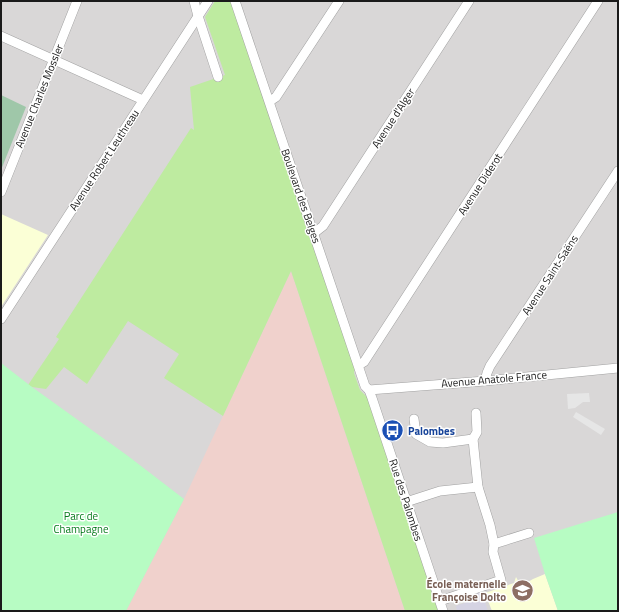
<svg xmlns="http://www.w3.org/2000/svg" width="619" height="612" font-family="'Titillium Web',sans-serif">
  <rect width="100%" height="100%" fill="#edeadf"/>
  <rect fill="#d9d7d7" x="1" y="1" width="617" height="610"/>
  <path fill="#f0d1cc" d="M291,271L405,611H126L184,499Z"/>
  <g fill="#fbffd6">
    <path d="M1,214L48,235L1,307Z"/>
    <path d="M545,574L558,611H492L485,593L514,583L516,577L521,586L533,579Z"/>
  </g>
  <path fill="#beeba0" d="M215,1H231L355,366L354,373L360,390L368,398L439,611H405L291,271L223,416L164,378L179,354L128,321L87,384L64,367L46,389L32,387L28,385L59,339L56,337L191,128L194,130L190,87L225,75L205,17Z"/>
  <path fill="#9fc7a9" d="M1,95L26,107L1,170Z"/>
  <g fill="#b7fcc3">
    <path d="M1,363L32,387L128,456L184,499L126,611H1Z"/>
    <path d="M618,512V611H558L545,574L534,538Z"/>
  </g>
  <g fill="#e6e6e6">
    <path d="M589,393L590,402H583L575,408L568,409L567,394Z"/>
    <path d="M576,412L605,429L601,435L573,417Z"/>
    <path d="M474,593L476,599L456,605L454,599Z"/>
  </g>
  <path fill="#d5d3e3" d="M481,590L488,611H457L456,606L476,599L474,593Z"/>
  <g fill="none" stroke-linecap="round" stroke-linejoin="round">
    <defs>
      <g id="minor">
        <path d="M194,1L198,16L218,77"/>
        <path d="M235,1L365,386L369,390L372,398L443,611"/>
        <path d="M1,36L143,100"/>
        <path d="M270,101L276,97L339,1"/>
        <path d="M1,192L77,1"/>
        <path d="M314,233L323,226L469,1"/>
        <path d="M1,319L208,1"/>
        <path d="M359,365L364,362L598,1"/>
        <path d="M485,381L487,373L490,366L618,171"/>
        <path d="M369,390L485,381L618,368"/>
        <path d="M414,419L416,434L430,442L443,443L473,439"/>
        <path d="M406,502L440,491L478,487"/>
        <path d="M494,544L529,533"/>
        <path d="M440,601L501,580L493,552L494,544L490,525L478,487L473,439L477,432L476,413"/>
      </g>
    </defs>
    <use href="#minor" stroke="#a1a1a1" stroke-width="10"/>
    <use href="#minor" stroke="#fff" stroke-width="9"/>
  </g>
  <defs>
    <symbol id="bus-disc" viewBox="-11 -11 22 22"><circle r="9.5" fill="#1a4fb4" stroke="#fff"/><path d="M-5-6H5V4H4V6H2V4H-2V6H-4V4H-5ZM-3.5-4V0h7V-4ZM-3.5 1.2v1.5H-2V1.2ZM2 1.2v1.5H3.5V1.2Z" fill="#fff"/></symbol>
    <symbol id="school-disc" viewBox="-11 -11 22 22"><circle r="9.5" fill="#8d6e63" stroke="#fff"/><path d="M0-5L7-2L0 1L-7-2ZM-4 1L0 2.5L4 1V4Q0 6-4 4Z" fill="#fff"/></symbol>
  </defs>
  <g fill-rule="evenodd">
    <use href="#bus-disc" x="380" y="418" width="25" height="25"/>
    <use href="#school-disc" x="510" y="578" width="25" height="25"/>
  </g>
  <g text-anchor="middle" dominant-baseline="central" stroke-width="3" stroke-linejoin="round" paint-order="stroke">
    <g font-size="11" fill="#1a1a1a" stroke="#fff">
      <text transform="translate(39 96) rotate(-68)">Avenue Charles Mossler</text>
      <text transform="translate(393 118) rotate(-57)">Avenue d'Alger</text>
      <text transform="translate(104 160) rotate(-57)">Avenue Robert Leuthreau</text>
      <text transform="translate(480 184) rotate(-57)">Avenue Diderot</text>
      <text transform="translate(301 196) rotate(71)">Boulevard des Belges</text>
      <text transform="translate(550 275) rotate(-57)">Avenue Saint-Saëns</text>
      <text transform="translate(494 379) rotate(-5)">Avenue Anatole France</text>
      <text transform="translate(406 500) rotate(72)">Rue des Palombes</text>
    </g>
    <g font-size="11" font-weight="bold" fill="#164399" stroke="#fff" text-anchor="start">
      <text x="408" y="431">Palombes</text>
    </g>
    <g font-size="11" fill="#057b1b" stroke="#fff">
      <text x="81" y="516">Parc de<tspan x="81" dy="13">Champagne</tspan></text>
    </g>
    <g font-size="11" font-weight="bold" fill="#785e54" stroke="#fff" text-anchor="end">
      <text x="506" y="584">École maternelle<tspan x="506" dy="13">Françoise Dolto</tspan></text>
    </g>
  </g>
  <rect width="619" height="612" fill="none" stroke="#1a1a1a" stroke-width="4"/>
</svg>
